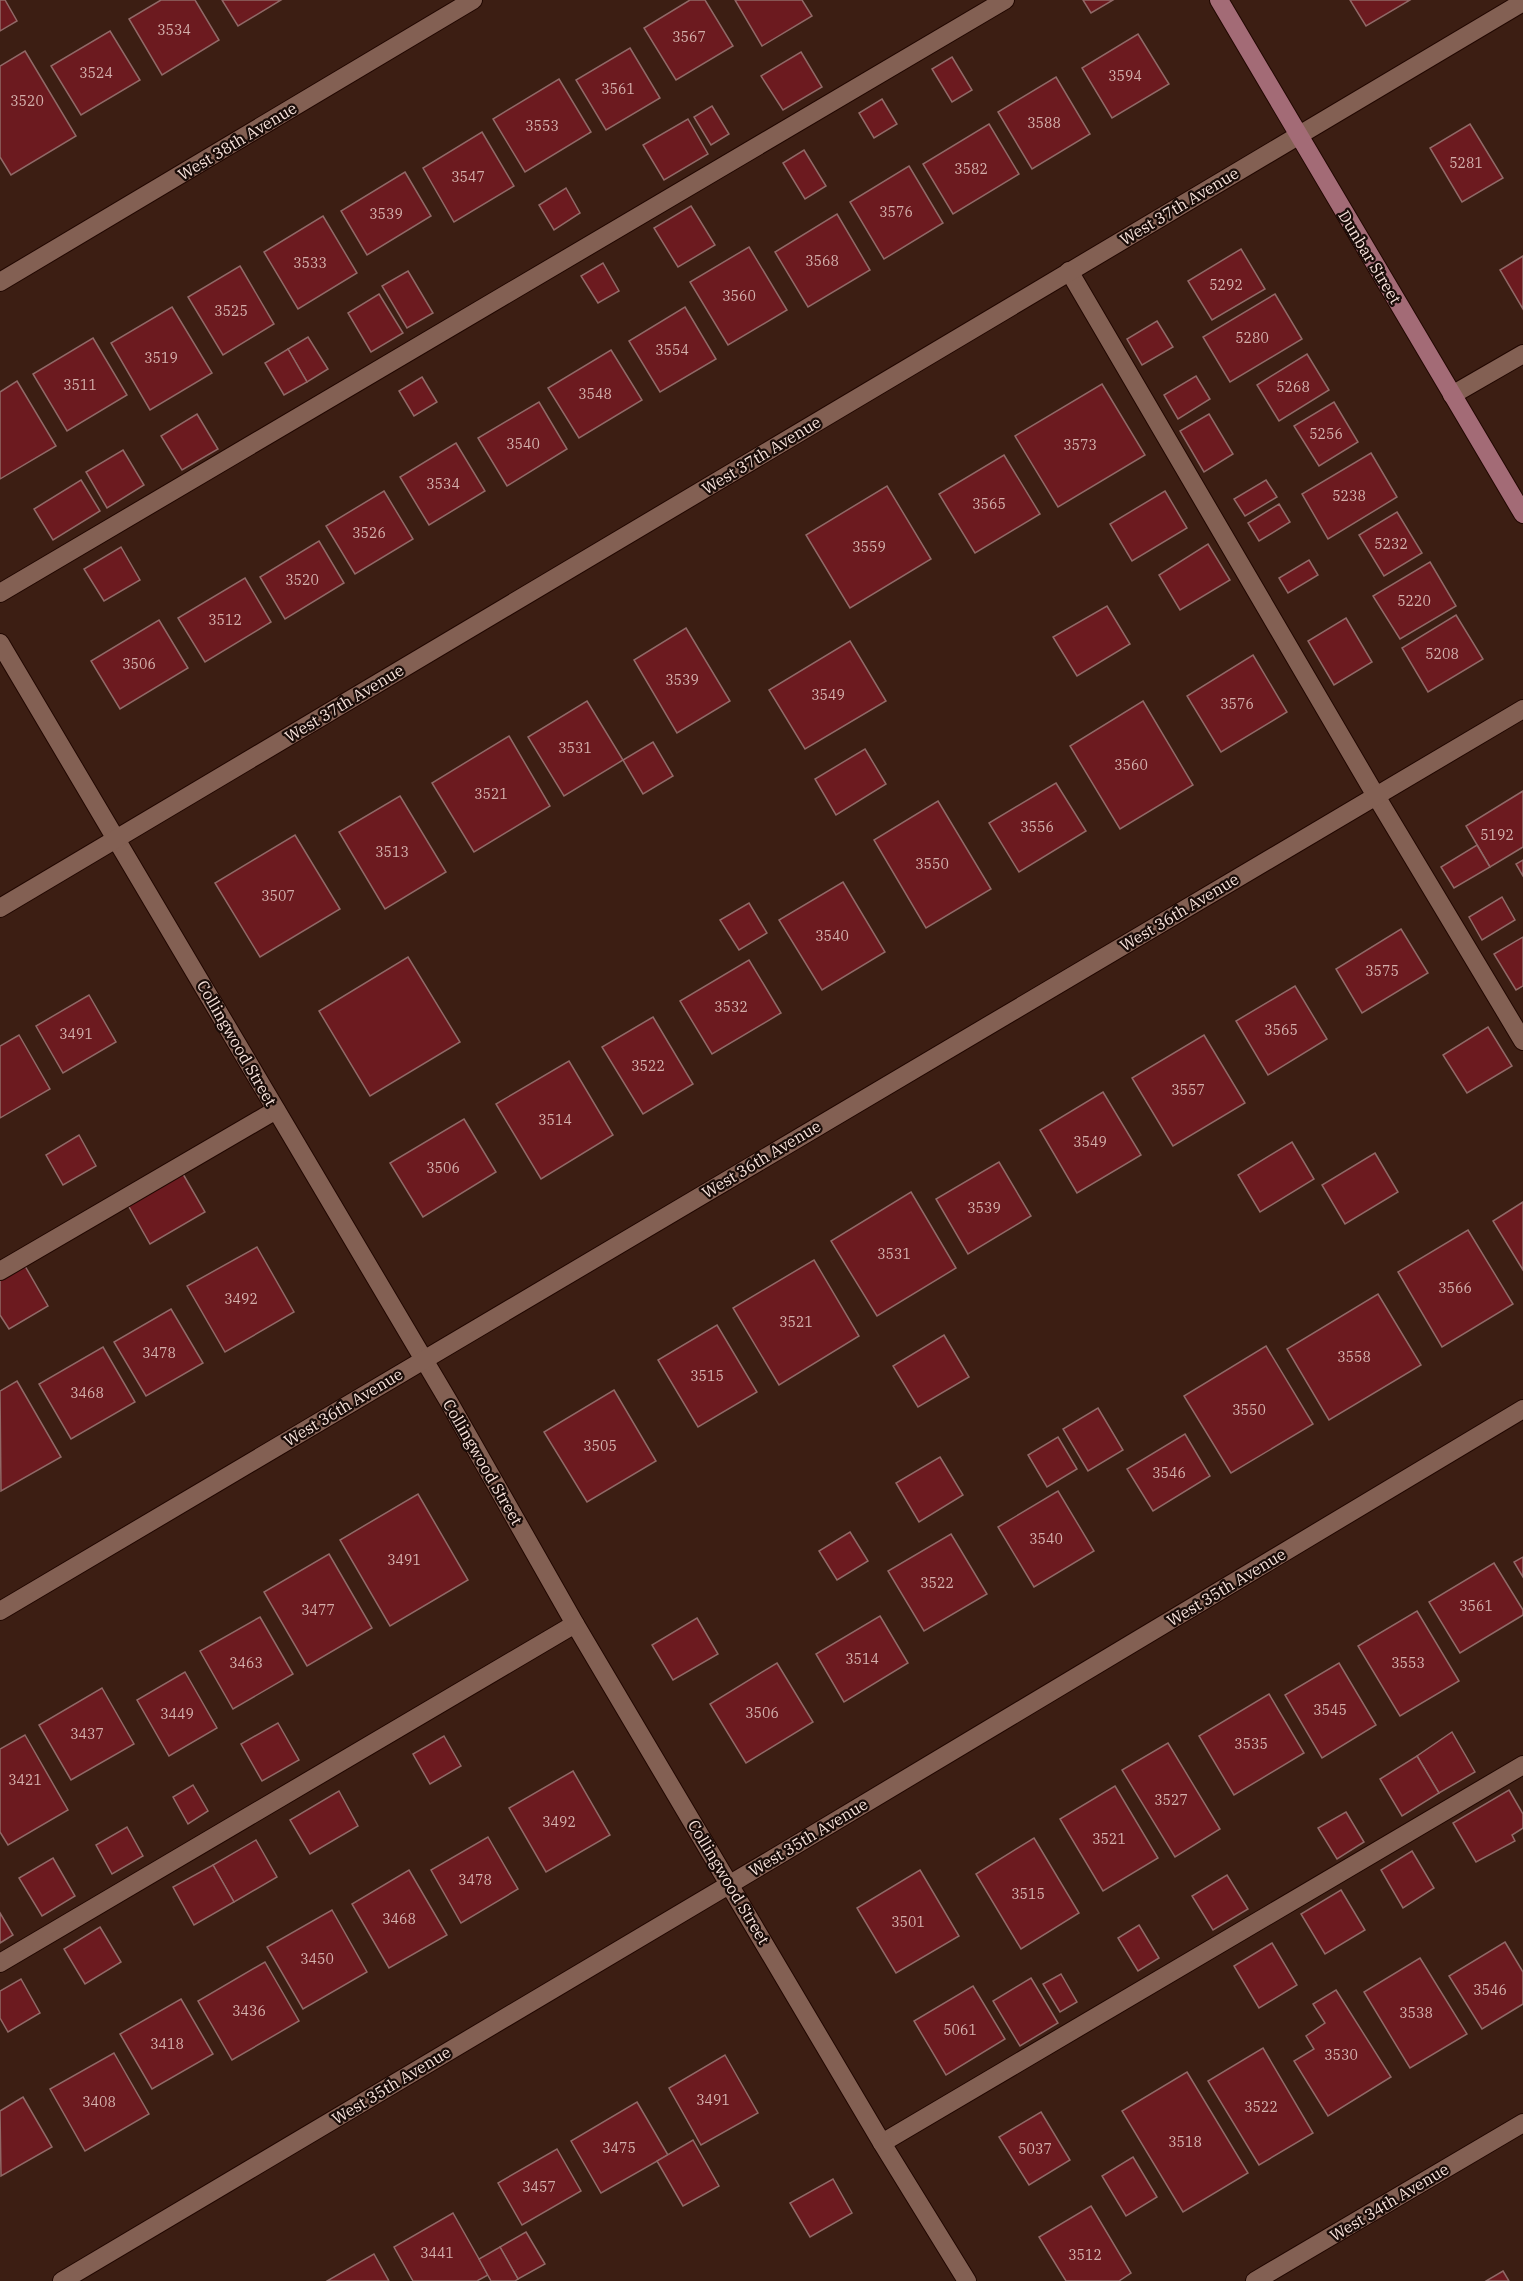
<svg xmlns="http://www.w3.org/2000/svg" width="1523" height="2281" font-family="'IBM Plex Serif',serif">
  <rect width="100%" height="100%" fill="#3c1e13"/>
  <g fill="#6c1a1f" stroke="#906967" stroke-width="1.5">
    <path d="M0,0H5L17,21L0,31Z"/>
    <path d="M161,0H195L219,40L162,75L129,19Z"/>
    <path d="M222,0H281L238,26Z"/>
    <path d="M690,0H705L733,46L676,80L644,28Z"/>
    <path d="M735,0H802L812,16L762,46Z"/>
    <path d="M1083,0H1113L1091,13Z"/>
    <path d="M1350,0H1410L1366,26Z"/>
    <path d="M110,31L140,80L81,115L51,66Z"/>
    <path d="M1138,34L1169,84L1112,118L1082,68Z"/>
    <path d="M630,48L660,98L606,130L576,80Z"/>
    <path d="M25,51L76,136L11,175L0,157V66Z"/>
    <path d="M801,52L822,87L783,110L761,76Z"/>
    <path d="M952,57L972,90L952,102L932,69Z"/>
    <path d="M1056,77L1090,134L1032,169L998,112Z"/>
    <path d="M559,79L591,132L525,172L493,119Z"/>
    <path d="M882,99L897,124L874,138L859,113Z"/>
    <path d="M712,106L729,134L711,145L694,117Z"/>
    <path d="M688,119L708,154L664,180L643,145Z"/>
    <path d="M989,124L1019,174L953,214L923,164Z"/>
    <path d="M1470,124L1503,178L1462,202L1430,148Z"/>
    <path d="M482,132L514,186L454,222L423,168Z"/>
    <path d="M804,150L826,186L805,199L783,163Z"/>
    <path d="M909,166L943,223L884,259L850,202Z"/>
    <path d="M405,172L431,216L367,255L341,211Z"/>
    <path d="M566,188L580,213L554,230L539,205Z"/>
    <path d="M691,206L715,245L678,267L654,228Z"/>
    <path d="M837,214L870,270L808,307L775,252Z"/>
    <path d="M323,216L357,273L298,309L264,252Z"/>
    <path d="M749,247L787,310L728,345L690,282Z"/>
    <path d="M1241,249L1265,289L1212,320L1188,281Z"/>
    <path d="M1523,256V309L1500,270Z"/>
    <path d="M603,263L619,291L598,303L581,276Z"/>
    <path d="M240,266L274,324L223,355L188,297Z"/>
    <path d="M408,271L433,313L407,328L382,286Z"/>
    <path d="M379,294L403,333L371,352L348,313Z"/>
    <path d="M1275,294L1302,339L1230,382L1203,337Z"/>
    <path d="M172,307L212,373L150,410L111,343Z"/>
    <path d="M685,307L716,359L660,392L629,341Z"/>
    <path d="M1157,321L1173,347L1142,365L1127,339Z"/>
    <path d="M308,337L328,369L307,382L288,349Z"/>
    <path d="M93,338L127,395L67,431L33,374Z"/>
    <path d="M288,349L307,382L284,395L265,363Z"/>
    <path d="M611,350L642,400L579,438L548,388Z"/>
    <path d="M1307,354L1329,390L1279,421L1257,385Z"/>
    <path d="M1196,376L1210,399L1178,419L1164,395Z"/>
    <path d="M422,377L437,402L414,416L399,391Z"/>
    <path d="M17,381L56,446L0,479V392Z"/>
    <path d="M1102,384L1145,455L1058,507L1015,436Z"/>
    <path d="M539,402L567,449L507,486L478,438Z"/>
    <path d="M1334,402L1358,442L1319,466L1294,426Z"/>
    <path d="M197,414L218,449L182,470L161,436Z"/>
    <path d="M1209,414L1233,454L1204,472L1180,431Z"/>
    <path d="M456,443L485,491L429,525L400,477Z"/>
    <path d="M123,450L144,485L107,508L86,472Z"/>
    <path d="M1371,453L1397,497L1328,539L1302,494Z"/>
    <path d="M1004,455L1040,514L975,553L939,494Z"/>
    <path d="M81,480L100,511L53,540L34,509Z"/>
    <path d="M1266,480L1277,497L1245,516L1234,499Z"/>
    <path d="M887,486L931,559L850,608L806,535Z"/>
    <path d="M384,491L413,539L355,574L326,526Z"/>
    <path d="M1165,491L1187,528L1132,561L1110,524Z"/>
    <path d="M1279,504L1290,522L1259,541L1248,523Z"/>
    <path d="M1397,512L1422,553L1384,576L1359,535Z"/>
    <path d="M319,541L344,583L285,619L260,577Z"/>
    <path d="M1208,544L1230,580L1180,610L1159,575Z"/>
    <path d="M121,547L140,580L104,601L84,569Z"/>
    <path d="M1309,560L1318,575L1288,593L1279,578Z"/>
    <path d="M1430,562L1456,606L1400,639L1373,596Z"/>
    <path d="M245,578L271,622L205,662L178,618Z"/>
    <path d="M1107,606L1130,644L1077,676L1053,637Z"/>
    <path d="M1456,615L1483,659L1428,692L1402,648Z"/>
    <path d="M1346,618L1372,662L1334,685L1308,641Z"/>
    <path d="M159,620L188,668L120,709L91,661Z"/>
    <path d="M686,628L730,701L677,733L634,660Z"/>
    <path d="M850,641L886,701L805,749L769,690Z"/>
    <path d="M1253,655L1287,712L1221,752L1187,696Z"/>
    <path d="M587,701L623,760L564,796L528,737Z"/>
    <path d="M1143,701L1193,785L1120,829L1070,746Z"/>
    <path d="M509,736L550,806L474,852L432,783Z"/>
    <path d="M653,742L673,776L643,794L623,760Z"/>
    <path d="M865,749L886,784L836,815L815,779Z"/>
    <path d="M1056,783L1086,831L1019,872L989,823Z"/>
    <path d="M1523,791V847L1490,867L1466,826Z"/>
    <path d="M400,796L446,872L385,909L339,832Z"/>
    <path d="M938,801L991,889L926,928L874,840Z"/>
    <path d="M295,835L340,909L260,957L215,883Z"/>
    <path d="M1477,845L1490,867L1454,888L1441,867Z"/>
    <path d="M1523,860V876L1516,864Z"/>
    <path d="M843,882L885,952L822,990L779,920Z"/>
    <path d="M1502,897L1515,920L1482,940L1469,917Z"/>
    <path d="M749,903L767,933L739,950L720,920Z"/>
    <path d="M1401,929L1428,973L1362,1013L1336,969Z"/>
    <path d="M1523,937V986L1516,990L1494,954Z"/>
    <path d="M408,957L460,1042L370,1096L319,1011Z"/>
    <path d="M749,960L781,1013L712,1054L680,1001Z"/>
    <path d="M1295,986L1327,1039L1268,1075L1236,1021Z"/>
    <path d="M89,995L116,1042L63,1073L36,1026Z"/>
    <path d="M653,1017L693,1084L643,1114L602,1047Z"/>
    <path d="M1488,1027L1512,1066L1467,1093L1443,1055Z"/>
    <path d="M19,1035L50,1089L0,1118V1046Z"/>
    <path d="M1204,1035L1245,1103L1173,1146L1132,1078Z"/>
    <path d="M569,1061L613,1135L541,1179L496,1104Z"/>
    <path d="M1103,1092L1141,1155L1077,1193L1040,1130Z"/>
    <path d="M464,1119L496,1172L423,1217L390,1163Z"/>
    <path d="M79,1135L96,1166L63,1185L46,1155Z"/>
    <path d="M1292,1142L1314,1179L1260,1212L1238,1175Z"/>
    <path d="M1375,1153L1398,1192L1345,1224L1322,1185Z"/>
    <path d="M999,1162L1031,1216L968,1254L936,1199Z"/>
    <path d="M183,1174L205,1212L150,1244L128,1205Z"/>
    <path d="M911,1192L956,1268L877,1316L831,1241Z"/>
    <path d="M1523,1202V1270L1493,1221Z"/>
    <path d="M1468,1230L1513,1304L1442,1347L1398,1272Z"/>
    <path d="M257,1247L294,1312L225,1352L187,1286Z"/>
    <path d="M814,1260L859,1336L779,1385L733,1308Z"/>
    <path d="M25,1266L48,1306L9,1329L0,1315V1280Z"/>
    <path d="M1378,1294L1421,1365L1329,1420L1287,1349Z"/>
    <path d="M171,1309L203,1363L146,1396L114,1342Z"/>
    <path d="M717,1325L757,1392L698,1427L658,1360Z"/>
    <path d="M944,1335L969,1377L918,1407L893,1366Z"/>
    <path d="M1266,1346L1313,1424L1231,1473L1184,1396Z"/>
    <path d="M103,1347L135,1402L71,1439L39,1384Z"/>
    <path d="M17,1381L61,1457L1,1491L0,1391Z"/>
    <path d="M614,1390L656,1461L587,1502L544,1432Z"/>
    <path d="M1098,1408L1123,1450L1088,1471L1063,1429Z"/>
    <path d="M1185,1434L1210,1476L1153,1511L1127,1469Z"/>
    <path d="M1058,1437L1077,1469L1047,1487L1028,1455Z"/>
    <path d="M940,1457L963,1495L919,1522L896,1483Z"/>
    <path d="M1058,1491L1094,1551L1034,1587L998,1527Z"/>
    <path d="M418,1494L468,1580L390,1626L340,1540Z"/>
    <path d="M850,1532L868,1561L837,1580L819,1551Z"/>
    <path d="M951,1534L987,1594L924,1631L888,1571Z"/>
    <path d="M329,1554L372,1628L307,1666L264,1592Z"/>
    <path d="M1523,1557V1577L1514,1562Z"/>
    <path d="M1494,1563L1523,1610V1615L1460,1653L1429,1602Z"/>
    <path d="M1417,1611L1459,1681L1400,1716L1358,1646Z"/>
    <path d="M880,1616L908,1663L844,1702L816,1654Z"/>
    <path d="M260,1617L293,1674L233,1709L200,1651Z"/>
    <path d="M697,1618L718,1654L673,1680L652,1645Z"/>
    <path d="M777,1663L813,1722L746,1763L710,1704Z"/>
    <path d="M1339,1663L1376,1725L1322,1758L1285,1695Z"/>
    <path d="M185,1672L217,1728L169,1756L137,1700Z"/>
    <path d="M102,1688L134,1744L71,1780L39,1725Z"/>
    <path d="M1269,1694L1304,1753L1234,1795L1199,1736Z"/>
    <path d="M278,1723L299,1760L262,1781L241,1744Z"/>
    <path d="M1452,1732L1475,1772L1439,1793L1417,1756Z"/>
    <path d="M25,1735L68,1810L8,1845L0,1832V1749Z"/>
    <path d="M444,1736L461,1766L430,1784L413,1754Z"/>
    <path d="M1168,1743L1220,1829L1175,1857L1122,1770Z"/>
    <path d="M1417,1756L1439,1793L1402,1816L1380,1779Z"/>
    <path d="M573,1771L610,1835L546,1872L509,1808Z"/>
    <path d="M193,1785L208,1811L188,1824L173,1797Z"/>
    <path d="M1115,1786L1158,1858L1103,1891L1060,1819Z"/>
    <path d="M1509,1790L1523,1814V1828L1512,1835L1515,1841L1476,1862L1453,1823Z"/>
    <path d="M339,1791L358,1826L310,1854L290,1820Z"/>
    <path d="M1346,1812L1364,1842L1337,1859L1318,1828Z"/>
    <path d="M127,1827L143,1856L112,1874L96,1845Z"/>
    <path d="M488,1837L518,1889L461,1923L431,1870Z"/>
    <path d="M1034,1838L1079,1913L1021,1949L976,1874Z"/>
    <path d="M256,1840L277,1877L234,1902L213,1865Z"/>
    <path d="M1412,1851L1434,1888L1403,1908L1381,1870Z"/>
    <path d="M53,1858L75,1896L42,1916L19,1878Z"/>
    <path d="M213,1865L234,1902L194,1925L173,1887Z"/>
    <path d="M409,1870L447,1935L389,1968L352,1904Z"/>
    <path d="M920,1870L959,1936L896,1973L857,1908Z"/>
    <path d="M1227,1875L1248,1909L1213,1930L1192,1896Z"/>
    <path d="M1341,1890L1365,1930L1325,1954L1301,1914Z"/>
    <path d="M332,1910L367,1972L303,2009L267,1947Z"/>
    <path d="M0,1913L13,1935L0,1943Z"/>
    <path d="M1139,1925L1159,1958L1138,1971L1118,1938Z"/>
    <path d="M100,1927L121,1962L85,1984L64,1949Z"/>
    <path d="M1505,1942L1523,1972V2004L1482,2029L1449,1976Z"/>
    <path d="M1272,1943L1297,1985L1259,2008L1234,1966Z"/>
    <path d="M1420,1958L1467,2034L1410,2068L1364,1992Z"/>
    <path d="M265,1962L299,2021L232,2060L198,2001Z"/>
    <path d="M1061,1974L1077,2002L1060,2012L1043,1984Z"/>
    <path d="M1031,1978L1058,2023L1020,2046L993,2001Z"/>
    <path d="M21,1979L40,2013L8,2032L0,2018V1991Z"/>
    <path d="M973,1986L1005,2039L946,2075L914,2021Z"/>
    <path d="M1336,1990L1391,2077L1328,2116L1294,2061L1314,2049L1306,2036L1325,2023L1313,2004Z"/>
    <path d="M181,1999L213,2054L152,2089L120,2034Z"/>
    <path d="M1263,2048L1313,2133L1259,2165L1208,2081Z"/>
    <path d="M114,2053L149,2114L85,2151L50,2089Z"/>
    <path d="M725,2055L758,2113L701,2145L669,2088Z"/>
    <path d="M1187,2072L1248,2173L1183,2212L1122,2111Z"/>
    <path d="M23,2097L52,2147L1,2176L0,2111Z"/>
    <path d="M637,2102L668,2155L601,2193L571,2141Z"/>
    <path d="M1041,2112L1070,2160L1029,2185L999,2137Z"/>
    <path d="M693,2140L719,2186L683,2206L657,2161Z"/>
    <path d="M557,2149L581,2191L522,2225L498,2183Z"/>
    <path d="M1133,2157L1157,2197L1126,2216L1102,2176Z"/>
    <path d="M833,2179L852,2213L810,2237L790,2203Z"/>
    <path d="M1091,2206L1131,2273L1119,2281H1066L1039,2237Z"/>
    <path d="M453,2213L488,2275L477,2281H413L394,2247Z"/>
    <path d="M526,2232L545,2264L518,2279L500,2247Z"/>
    <path d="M500,2247L518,2279L515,2281H491L479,2259Z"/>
    <path d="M374,2254L389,2281H327Z"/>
    <path d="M1503,2271L1509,2281H1486Z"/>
  </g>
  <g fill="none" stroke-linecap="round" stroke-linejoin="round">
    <defs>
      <g id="lane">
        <path d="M1069,271L1376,796L1523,1041"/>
        <path d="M1452,395L1523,354"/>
        <path d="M0,593L1005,0"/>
        <path d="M0,1271L276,1110"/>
        <path d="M0,1963L575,1624"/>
        <path d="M882,2143L1523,1765"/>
      </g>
      <g id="street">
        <path d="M0,282L473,0"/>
        <path d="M0,643L449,1402L575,1624L882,2143L967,2281"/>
        <path d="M0,908L1523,2"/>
        <path d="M0,1611L1523,709"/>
        <path d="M62,2281L774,1858L1523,1409"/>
        <path d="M1255,2281L1523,2123"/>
      </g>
      <path id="secondary" d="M1219,0L1523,514"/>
    </defs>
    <use href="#lane" stroke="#210701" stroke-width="20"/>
    <use href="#street" stroke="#210701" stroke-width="20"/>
    <use href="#secondary" stroke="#210701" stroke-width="20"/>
    <use href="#lane" stroke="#836053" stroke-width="18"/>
    <use href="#street" stroke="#836053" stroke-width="18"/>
    <use href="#secondary" stroke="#a36b76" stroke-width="18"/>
  </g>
  <g text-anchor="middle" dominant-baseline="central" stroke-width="4.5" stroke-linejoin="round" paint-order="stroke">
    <g font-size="14" fill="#d4b0ac">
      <text x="174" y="30">3534</text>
      <text x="689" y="37">3567</text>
      <text x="96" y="73">3524</text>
      <text x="1125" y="76">3594</text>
      <text x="618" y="89">3561</text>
      <text x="27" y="101">3520</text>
      <text x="1044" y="123">3588</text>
      <text x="542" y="126">3553</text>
      <text x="1466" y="163">5281</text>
      <text x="971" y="169">3582</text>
      <text x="468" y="177">3547</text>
      <text x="896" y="212">3576</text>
      <text x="386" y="214">3539</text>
      <text x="822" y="261">3568</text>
      <text x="310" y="263">3533</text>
      <text x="1226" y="285">5292</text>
      <text x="739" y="296">3560</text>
      <text x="231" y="311">3525</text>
      <text x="1252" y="338">5280</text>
      <text x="672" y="350">3554</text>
      <text x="161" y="358">3519</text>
      <text x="80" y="385">3511</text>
      <text x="1293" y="387">5268</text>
      <text x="595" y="394">3548</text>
      <text x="1326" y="434">5256</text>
      <text x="523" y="444">3540</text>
      <text x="1080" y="445">3573</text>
      <text x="443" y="484">3534</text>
      <text x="1349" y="496">5238</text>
      <text x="989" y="504">3565</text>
      <text x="369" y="533">3526</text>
      <text x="1391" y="544">5232</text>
      <text x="869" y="547">3559</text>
      <text x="302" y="580">3520</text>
      <text x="1414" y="601">5220</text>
      <text x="225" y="620">3512</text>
      <text x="1442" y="654">5208</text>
      <text x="139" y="664">3506</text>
      <text x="682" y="680">3539</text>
      <text x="828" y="695">3549</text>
      <text x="1237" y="704">3576</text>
      <text x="575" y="748">3531</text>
      <text x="1131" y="765">3560</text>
      <text x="491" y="794">3521</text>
      <text x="1037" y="827">3556</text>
      <text x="1497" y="835">5192</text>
      <text x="392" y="852">3513</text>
      <text x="932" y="864">3550</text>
      <text x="278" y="896">3507</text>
      <text x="832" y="936">3540</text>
      <text x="1382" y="971">3575</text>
      <text x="731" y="1007">3532</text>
      <text x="1281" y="1030">3565</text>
      <text x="76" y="1034">3491</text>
      <text x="648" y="1066">3522</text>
      <text x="1188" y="1090">3557</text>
      <text x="555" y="1120">3514</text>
      <text x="1090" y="1142">3549</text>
      <text x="443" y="1168">3506</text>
      <text x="984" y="1208">3539</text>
      <text x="894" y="1254">3531</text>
      <text x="1455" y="1288">3566</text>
      <text x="241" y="1299">3492</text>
      <text x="796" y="1322">3521</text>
      <text x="159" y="1353">3478</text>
      <text x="1354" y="1357">3558</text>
      <text x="707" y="1376">3515</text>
      <text x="87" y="1393">3468</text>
      <text x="1249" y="1410">3550</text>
      <text x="600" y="1446">3505</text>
      <text x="1169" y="1473">3546</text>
      <text x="1046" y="1539">3540</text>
      <text x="404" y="1560">3491</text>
      <text x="937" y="1583">3522</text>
      <text x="1476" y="1606">3561</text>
      <text x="318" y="1610">3477</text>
      <text x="862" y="1659">3514</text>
      <text x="246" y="1663">3463</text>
      <text x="1408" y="1663">3553</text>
      <text x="1330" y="1710">3545</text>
      <text x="762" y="1713">3506</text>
      <text x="177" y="1714">3449</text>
      <text x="87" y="1734">3437</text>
      <text x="1251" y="1744">3535</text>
      <text x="25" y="1780">3421</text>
      <text x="1171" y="1800">3527</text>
      <text x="559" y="1822">3492</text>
      <text x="1109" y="1839">3521</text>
      <text x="475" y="1880">3478</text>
      <text x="1028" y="1894">3515</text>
      <text x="399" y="1919">3468</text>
      <text x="908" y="1922">3501</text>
      <text x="317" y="1959">3450</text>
      <text x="1490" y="1990">3546</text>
      <text x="249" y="2011">3436</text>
      <text x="1416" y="2013">3538</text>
      <text x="960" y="2030">5061</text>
      <text x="167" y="2044">3418</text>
      <text x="1341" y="2055">3530</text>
      <text x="713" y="2100">3491</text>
      <text x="99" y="2102">3408</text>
      <text x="1261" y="2107">3522</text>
      <text x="1185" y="2142">3518</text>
      <text x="619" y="2148">3475</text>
      <text x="1035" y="2149">5037</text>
      <text x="539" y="2187">3457</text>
      <text x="437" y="2253">3441</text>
      <text x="1085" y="2255">3512</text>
    </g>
    <g font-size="16" fill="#f7e2db" stroke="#1a0c08">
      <text transform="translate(237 141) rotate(-31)">West 38th Avenue</text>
      <text transform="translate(1179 206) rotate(-31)">West 37th Avenue</text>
      <text transform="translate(1370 257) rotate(59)">Dunbar Street</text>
      <text transform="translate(761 455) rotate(-31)">West 37th Avenue</text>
      <text transform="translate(344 703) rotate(-31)">West 37th Avenue</text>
      <text transform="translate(1179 912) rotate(-31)">West 36th Avenue</text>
      <text transform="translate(237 1043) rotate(60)">Collingwood Street</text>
      <text transform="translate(761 1159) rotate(-31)">West 36th Avenue</text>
      <text transform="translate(343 1407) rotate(-31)">West 36th Avenue</text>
      <text transform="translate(483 1462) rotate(60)">Collingwood Street</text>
      <text transform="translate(1226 1587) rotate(-31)">West 35th Avenue</text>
      <text transform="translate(808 1837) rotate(-31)">West 35th Avenue</text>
      <text transform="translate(729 1882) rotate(59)">Collingwood Street</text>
      <text transform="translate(391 2085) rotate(-31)">West 35th Avenue</text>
      <text transform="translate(1389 2202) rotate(-31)">West 34th Avenue</text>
    </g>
  </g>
</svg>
